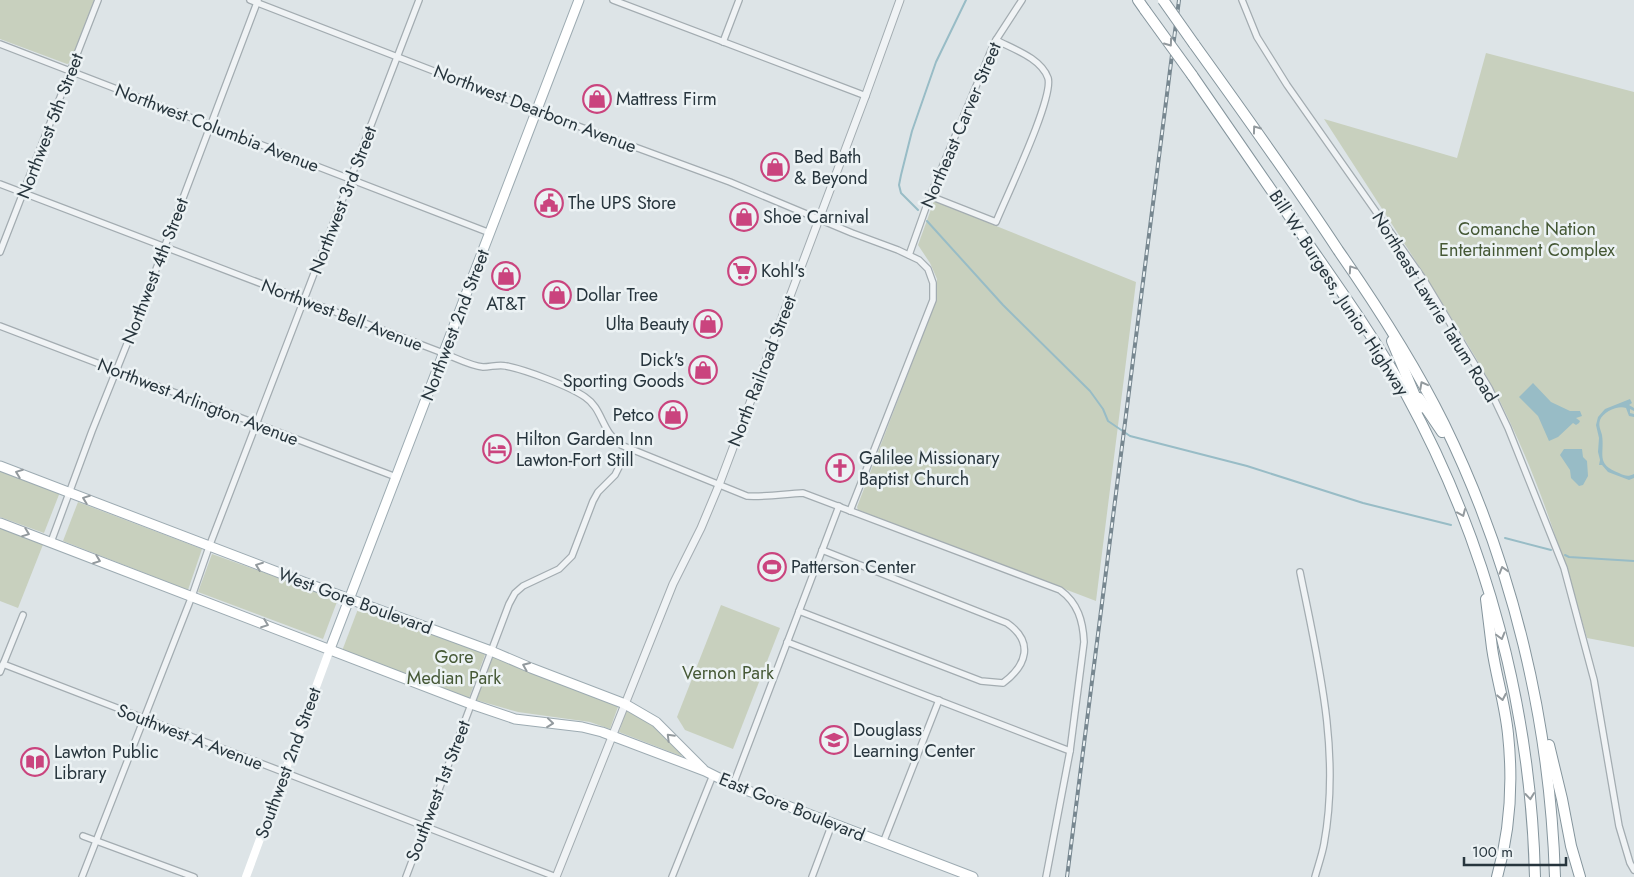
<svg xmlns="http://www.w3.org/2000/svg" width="1634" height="877" font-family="Jost,sans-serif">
  <rect width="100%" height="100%" fill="#dde4e7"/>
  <g fill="#c8d0be">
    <path d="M0,0H94L70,63L67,64L0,39Z"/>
    <path d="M1486,53L1634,92V647L1587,638C1562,551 1534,465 1492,386C1472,350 1450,316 1429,282C1394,227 1359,173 1324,119L1457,158Z"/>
    <path d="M934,201L1136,282L1096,601L858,510L857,507L935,303L937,279L930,263L918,245Z"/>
    <path d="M0,469L60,492L44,533L0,517Z"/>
    <path d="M78,502L202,549L188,590L63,541Z"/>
    <path d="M0,525L44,542L18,608L0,601Z"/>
    <path d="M212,554L338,599L323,639L198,592Z"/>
    <path d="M721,605L780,628L733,749L685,730L677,717Z"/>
    <path d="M358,609L486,652L469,698L342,651Z"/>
    <path d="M493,657L619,704L610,729L590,722L518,712L476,700Z"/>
    <path d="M627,708L652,724L682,755L681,756L619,732Z"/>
  </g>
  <g fill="#98bcc6">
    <path d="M1533,383L1551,402L1570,411H1580L1582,416L1576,418L1580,421L1579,423L1576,425L1573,423L1558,437L1549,441L1538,416L1519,397Z"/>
    <path d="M1630,399L1632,403L1629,405L1634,408V411L1630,409V413L1634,414V417L1629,416L1626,408C1618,405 1603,412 1600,420C1598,426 1601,430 1602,435C1605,454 1595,464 1619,473C1625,476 1628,477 1634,474V478L1629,480L1608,472L1602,465H1599L1600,460L1598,452L1599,438L1596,425L1598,417L1605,409Z"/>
    <path d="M1564,449H1582L1583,457L1587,461L1588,476L1583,485L1579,486L1571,478L1570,470L1560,455Z"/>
  </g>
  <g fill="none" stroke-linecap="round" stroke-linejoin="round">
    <g stroke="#98bcc6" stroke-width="2">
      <path d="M918,210L901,193L899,185L901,175L912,131L936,62L966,0"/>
      <path d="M927,221L1003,305L1090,391L1103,409L1108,421L1130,436L1247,466L1363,503L1451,525"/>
      <path d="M1505,538L1551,550"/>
      <path d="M1565,555L1569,557L1634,561"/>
    </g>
    <defs>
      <g id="minor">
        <path d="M250,0L537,111L730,182L852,233L898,250L919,260L928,269L933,283V300L850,511"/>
        <path d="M613,0L866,96"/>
        <path d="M1242,0L1257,37L1287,85L1424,280L1489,388L1508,428L1564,568L1594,680L1619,826L1630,863L1634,870"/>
        <path d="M723,42L739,0"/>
        <path d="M0,44L490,233"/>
        <path d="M0,184L443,353C456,358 471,366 483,367C491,367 499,364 506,366C526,370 569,386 585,397C603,409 601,431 621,445L747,496C766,497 784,494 803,493L1060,590C1078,603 1083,621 1084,642L1070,751L1046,877"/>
        <path d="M930,196L996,222C1006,197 1054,98 1048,78C1041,58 1013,49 996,40"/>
        <path d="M0,252L98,0"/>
        <path d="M909,255L930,196L990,53L996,40L1022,0"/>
        <path d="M0,326L396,477"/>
        <path d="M51,542L92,431L141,309L258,0"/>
        <path d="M1300,572C1318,661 1341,752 1324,844C1322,855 1318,866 1315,877"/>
        <path d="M799,611L981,681L1003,683C1027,665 1034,642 1007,623L822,550"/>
        <path d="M787,642L1070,751"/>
        <path d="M3,664L556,877"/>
        <path d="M0,672L23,615"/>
        <path d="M733,785L839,506"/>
        <path d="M83,836L194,877"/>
        <path d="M883,843L939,700"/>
        <path d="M82,877L192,596L209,547L419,0"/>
        <path d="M406,877L509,604L515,593L523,586L559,569L572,556L593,501L598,492L615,475L628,449"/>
        <path d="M672,877L713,775"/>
        <path d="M812,877L832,824"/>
      </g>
      <path id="tertiary" d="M556,877L673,584L701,528L719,485L865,97L900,0"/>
      <g id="primary">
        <path d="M0,466L306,583L491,651L531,668L625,704L656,722L703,769"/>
        <path d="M0,523L471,704L515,719L582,727L602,732L705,771L733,785L973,877"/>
        <path d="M330,649L579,0"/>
      </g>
      <g id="motorway">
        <path d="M1138,0L1145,10"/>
        <path d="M1194,44C1243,112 1292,180 1338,250C1377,306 1414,363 1444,424C1513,565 1550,721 1555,877"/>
        <path d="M1192,75C1233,134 1273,193 1314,252C1346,298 1379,345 1406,394C1487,542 1531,709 1535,877"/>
        <path d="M1392,341L1420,408"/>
        <path d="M1419,398L1442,432"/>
        <path d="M1486,599C1488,615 1490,631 1492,648C1496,676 1505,704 1508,734C1513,781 1510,831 1497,877"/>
        <path d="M1549,745L1562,799L1571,846L1580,877"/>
      </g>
    </defs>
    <use href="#minor" stroke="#a3acb1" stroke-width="8"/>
    <use href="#tertiary" stroke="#a3acb1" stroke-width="9"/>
    <use href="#primary" stroke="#9dabb2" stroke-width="11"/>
    <use href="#motorway" stroke="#85959d" stroke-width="12"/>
    <use href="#minor" stroke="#f0f3f5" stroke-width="5.5"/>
    <use href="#tertiary" stroke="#f0f3f5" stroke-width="7"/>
    <path stroke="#fff" stroke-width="8" d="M246,877L330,649"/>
    <use href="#primary" stroke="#fff" stroke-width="9"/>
    <use href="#motorway" stroke="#fff" stroke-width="10"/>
    <defs>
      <path id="rail" d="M1067,877L1179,0"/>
    </defs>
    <use href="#rail" stroke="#778790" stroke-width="4"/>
    <use href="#rail" stroke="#ecf2f4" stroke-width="2" stroke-dasharray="5.5" stroke-linecap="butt"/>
    <defs>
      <g id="motorway-bridge">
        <path d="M1163,0L1194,44"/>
        <path d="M1145,10L1192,75"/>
      </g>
    </defs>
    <use href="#motorway-bridge" stroke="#85959d" stroke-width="12" stroke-linecap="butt"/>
    <use href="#motorway-bridge" stroke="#fff" stroke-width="10"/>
  </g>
  <defs><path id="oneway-chevron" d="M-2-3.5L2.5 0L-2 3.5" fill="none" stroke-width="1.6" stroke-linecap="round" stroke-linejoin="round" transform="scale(1.25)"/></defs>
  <g stroke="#939a9e">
    <use href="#oneway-chevron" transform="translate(1169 43) rotate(54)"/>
    <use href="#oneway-chevron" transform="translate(1256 129) rotate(-126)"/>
    <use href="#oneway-chevron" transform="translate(1352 269) rotate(-124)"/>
    <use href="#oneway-chevron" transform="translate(1423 385) rotate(-118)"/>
    <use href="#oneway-chevron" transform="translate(19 473) rotate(-159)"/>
    <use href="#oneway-chevron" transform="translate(86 499) rotate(-159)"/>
    <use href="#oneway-chevron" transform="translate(1462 513) rotate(67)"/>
    <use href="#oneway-chevron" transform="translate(26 533) rotate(21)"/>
    <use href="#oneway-chevron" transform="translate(97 560) rotate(21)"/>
    <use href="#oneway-chevron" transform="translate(259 566) rotate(-159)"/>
    <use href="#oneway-chevron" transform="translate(1503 570) rotate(-107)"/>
    <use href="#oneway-chevron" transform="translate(265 624) rotate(21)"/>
    <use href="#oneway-chevron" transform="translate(1501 636) rotate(75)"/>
    <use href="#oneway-chevron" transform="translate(526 666) rotate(-157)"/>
    <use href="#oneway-chevron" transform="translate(1502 697) rotate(79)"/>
    <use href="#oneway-chevron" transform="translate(550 723) rotate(6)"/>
    <use href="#oneway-chevron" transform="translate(670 737) rotate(-135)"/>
    <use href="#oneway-chevron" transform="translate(1530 796) rotate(84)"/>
  </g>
  <defs>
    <symbol id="shop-ring" viewBox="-11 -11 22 22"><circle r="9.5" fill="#ecf2f4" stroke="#ca447e" stroke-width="1.5"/><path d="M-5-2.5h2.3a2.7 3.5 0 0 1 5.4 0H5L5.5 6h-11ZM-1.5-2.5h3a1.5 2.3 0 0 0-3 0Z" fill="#ca447e"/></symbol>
    <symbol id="civic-ring" viewBox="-11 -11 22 22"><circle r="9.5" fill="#ecf2f4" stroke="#ca447e" stroke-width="1.5"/><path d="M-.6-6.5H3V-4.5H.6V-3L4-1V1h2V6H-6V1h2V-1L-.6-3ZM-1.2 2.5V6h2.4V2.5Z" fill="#ca447e"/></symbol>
    <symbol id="supermarket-ring" viewBox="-11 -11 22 22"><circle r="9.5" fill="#ecf2f4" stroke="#ca447e" stroke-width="1.5"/><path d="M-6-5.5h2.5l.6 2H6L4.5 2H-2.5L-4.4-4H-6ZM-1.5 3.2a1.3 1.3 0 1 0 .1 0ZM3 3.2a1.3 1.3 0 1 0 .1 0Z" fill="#ca447e"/></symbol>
    <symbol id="hotel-ring" viewBox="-11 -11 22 22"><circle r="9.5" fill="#ecf2f4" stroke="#ca447e" stroke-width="1.5"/><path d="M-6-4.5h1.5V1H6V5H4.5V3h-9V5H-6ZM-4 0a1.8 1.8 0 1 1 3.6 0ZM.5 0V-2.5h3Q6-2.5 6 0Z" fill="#ca447e"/></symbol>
    <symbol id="church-ring" viewBox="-11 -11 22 22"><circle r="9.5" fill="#ecf2f4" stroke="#ca447e" stroke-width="1.5"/><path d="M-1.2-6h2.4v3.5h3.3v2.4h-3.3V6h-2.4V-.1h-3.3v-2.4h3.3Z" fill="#ca447e"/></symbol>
    <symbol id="stadium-ring" viewBox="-11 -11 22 22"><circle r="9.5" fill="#ecf2f4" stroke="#ca447e" stroke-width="1.5"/><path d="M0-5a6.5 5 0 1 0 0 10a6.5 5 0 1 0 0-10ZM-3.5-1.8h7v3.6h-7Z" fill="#ca447e"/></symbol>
    <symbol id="school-ring" viewBox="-11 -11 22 22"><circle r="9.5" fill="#ecf2f4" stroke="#ca447e" stroke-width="1.5"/><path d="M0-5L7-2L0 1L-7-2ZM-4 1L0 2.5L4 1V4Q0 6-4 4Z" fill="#ca447e"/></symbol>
    <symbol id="library-ring" viewBox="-11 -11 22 22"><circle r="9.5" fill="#ecf2f4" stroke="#ca447e" stroke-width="1.5"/><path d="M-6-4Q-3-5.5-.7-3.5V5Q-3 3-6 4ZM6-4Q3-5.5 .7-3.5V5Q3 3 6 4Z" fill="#ca447e"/></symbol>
  </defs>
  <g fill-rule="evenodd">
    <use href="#shop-ring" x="581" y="83" width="32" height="32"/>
    <use href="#shop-ring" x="759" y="151" width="32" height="32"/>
    <use href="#civic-ring" x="533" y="187" width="32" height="32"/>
    <use href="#shop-ring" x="728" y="201" width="32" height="32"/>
    <use href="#supermarket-ring" x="726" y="255" width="32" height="32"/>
    <use href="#shop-ring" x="490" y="260" width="32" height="32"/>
    <use href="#shop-ring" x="541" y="279" width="32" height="32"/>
    <use href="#shop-ring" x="692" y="308" width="32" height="32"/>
    <use href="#shop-ring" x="687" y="354" width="32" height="32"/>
    <use href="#shop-ring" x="657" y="399" width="32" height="32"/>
    <use href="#hotel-ring" x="481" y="433" width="32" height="32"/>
    <use href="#church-ring" x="824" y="452" width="32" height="32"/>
    <use href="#stadium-ring" x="756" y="551" width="32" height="32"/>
    <use href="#school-ring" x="818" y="724" width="32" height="32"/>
    <use href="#library-ring" x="19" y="746" width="32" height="32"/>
  </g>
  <g text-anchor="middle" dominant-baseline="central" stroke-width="5" stroke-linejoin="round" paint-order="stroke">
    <g font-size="18" fill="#27353d" stroke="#ecf2f4" text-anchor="start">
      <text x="616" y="99">Mattress Firm</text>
      <text x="794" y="157">Bed Bath<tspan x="794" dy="21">&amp; Beyond</tspan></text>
      <text x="568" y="203">The UPS Store</text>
      <text x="763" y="217">Shoe Carnival</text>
      <text x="761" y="271">Kohl's</text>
      <text x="576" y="295">Dollar Tree</text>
      <text x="506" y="304" text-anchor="middle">AT&amp;T</text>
      <text x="689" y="324" text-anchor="end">Ulta Beauty</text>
      <text x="684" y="360" text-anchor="end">Dick's<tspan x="684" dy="21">Sporting Goods</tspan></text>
      <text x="654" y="415" text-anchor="end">Petco</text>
      <text x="516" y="439">Hilton Garden Inn<tspan x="516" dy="21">Lawton-Fort Still</tspan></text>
      <text x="859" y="458">Galilee Missionary<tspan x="859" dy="21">Baptist Church</tspan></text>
      <text x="791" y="567">Patterson Center</text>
      <text x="853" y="730">Douglass<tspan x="853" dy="21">Learning Center</tspan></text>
      <text x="54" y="752">Lawton Public<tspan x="54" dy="21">Library</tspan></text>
    </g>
    <g font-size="18" fill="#27353d" stroke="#ecf2f4">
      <text transform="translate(535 109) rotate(21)">Northwest Dearborn Avenue</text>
      <text transform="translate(961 125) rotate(-67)">Northeast Carver Street</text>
      <text transform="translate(50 126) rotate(-69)">Northwest 5th Street</text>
      <text transform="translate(217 128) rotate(21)">Northwest Columbia Avenue</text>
      <text transform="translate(343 200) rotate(-69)">Northwest 3rd Street</text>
      <text transform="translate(155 271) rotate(-69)">Northwest 4th Street</text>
      <text transform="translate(1339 293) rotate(57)">Bill W. Burgess, Junior Highway</text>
      <text transform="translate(1435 307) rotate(58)">Northeast Lawrie Tatum Road</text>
      <text transform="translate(342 315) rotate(21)">Northwest Bell Avenue</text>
      <text transform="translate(455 325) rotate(-69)">Northwest 2nd Street</text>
      <text transform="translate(762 371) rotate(-69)">North Railroad Street</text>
      <text transform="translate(198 402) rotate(21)">Northwest Arlington Avenue</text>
      <text transform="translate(355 601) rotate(20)">West Gore Boulevard</text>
      <text transform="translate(190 737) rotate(21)">Southwest A Avenue</text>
      <text transform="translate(288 763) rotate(-70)">Southwest 2nd Street</text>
      <text transform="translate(438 791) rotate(-69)">Southwest 1st Street</text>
      <text transform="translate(792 807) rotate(22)">East Gore Boulevard</text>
    </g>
    <g font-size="18" fill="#455835" stroke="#ecf2f4">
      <text x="1527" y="229">Comanche Nation<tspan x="1527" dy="21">Entertainment Complex</tspan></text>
      <text x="454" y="657">Gore<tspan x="454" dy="21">Median Park</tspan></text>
      <text x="728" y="673">Vernon Park</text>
    </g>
  </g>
  <path d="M1464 857v8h102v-8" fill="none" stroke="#27353d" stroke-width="2.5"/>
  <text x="1472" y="857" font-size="15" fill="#27353d" stroke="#ecf2f4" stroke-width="4" paint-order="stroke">100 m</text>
</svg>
